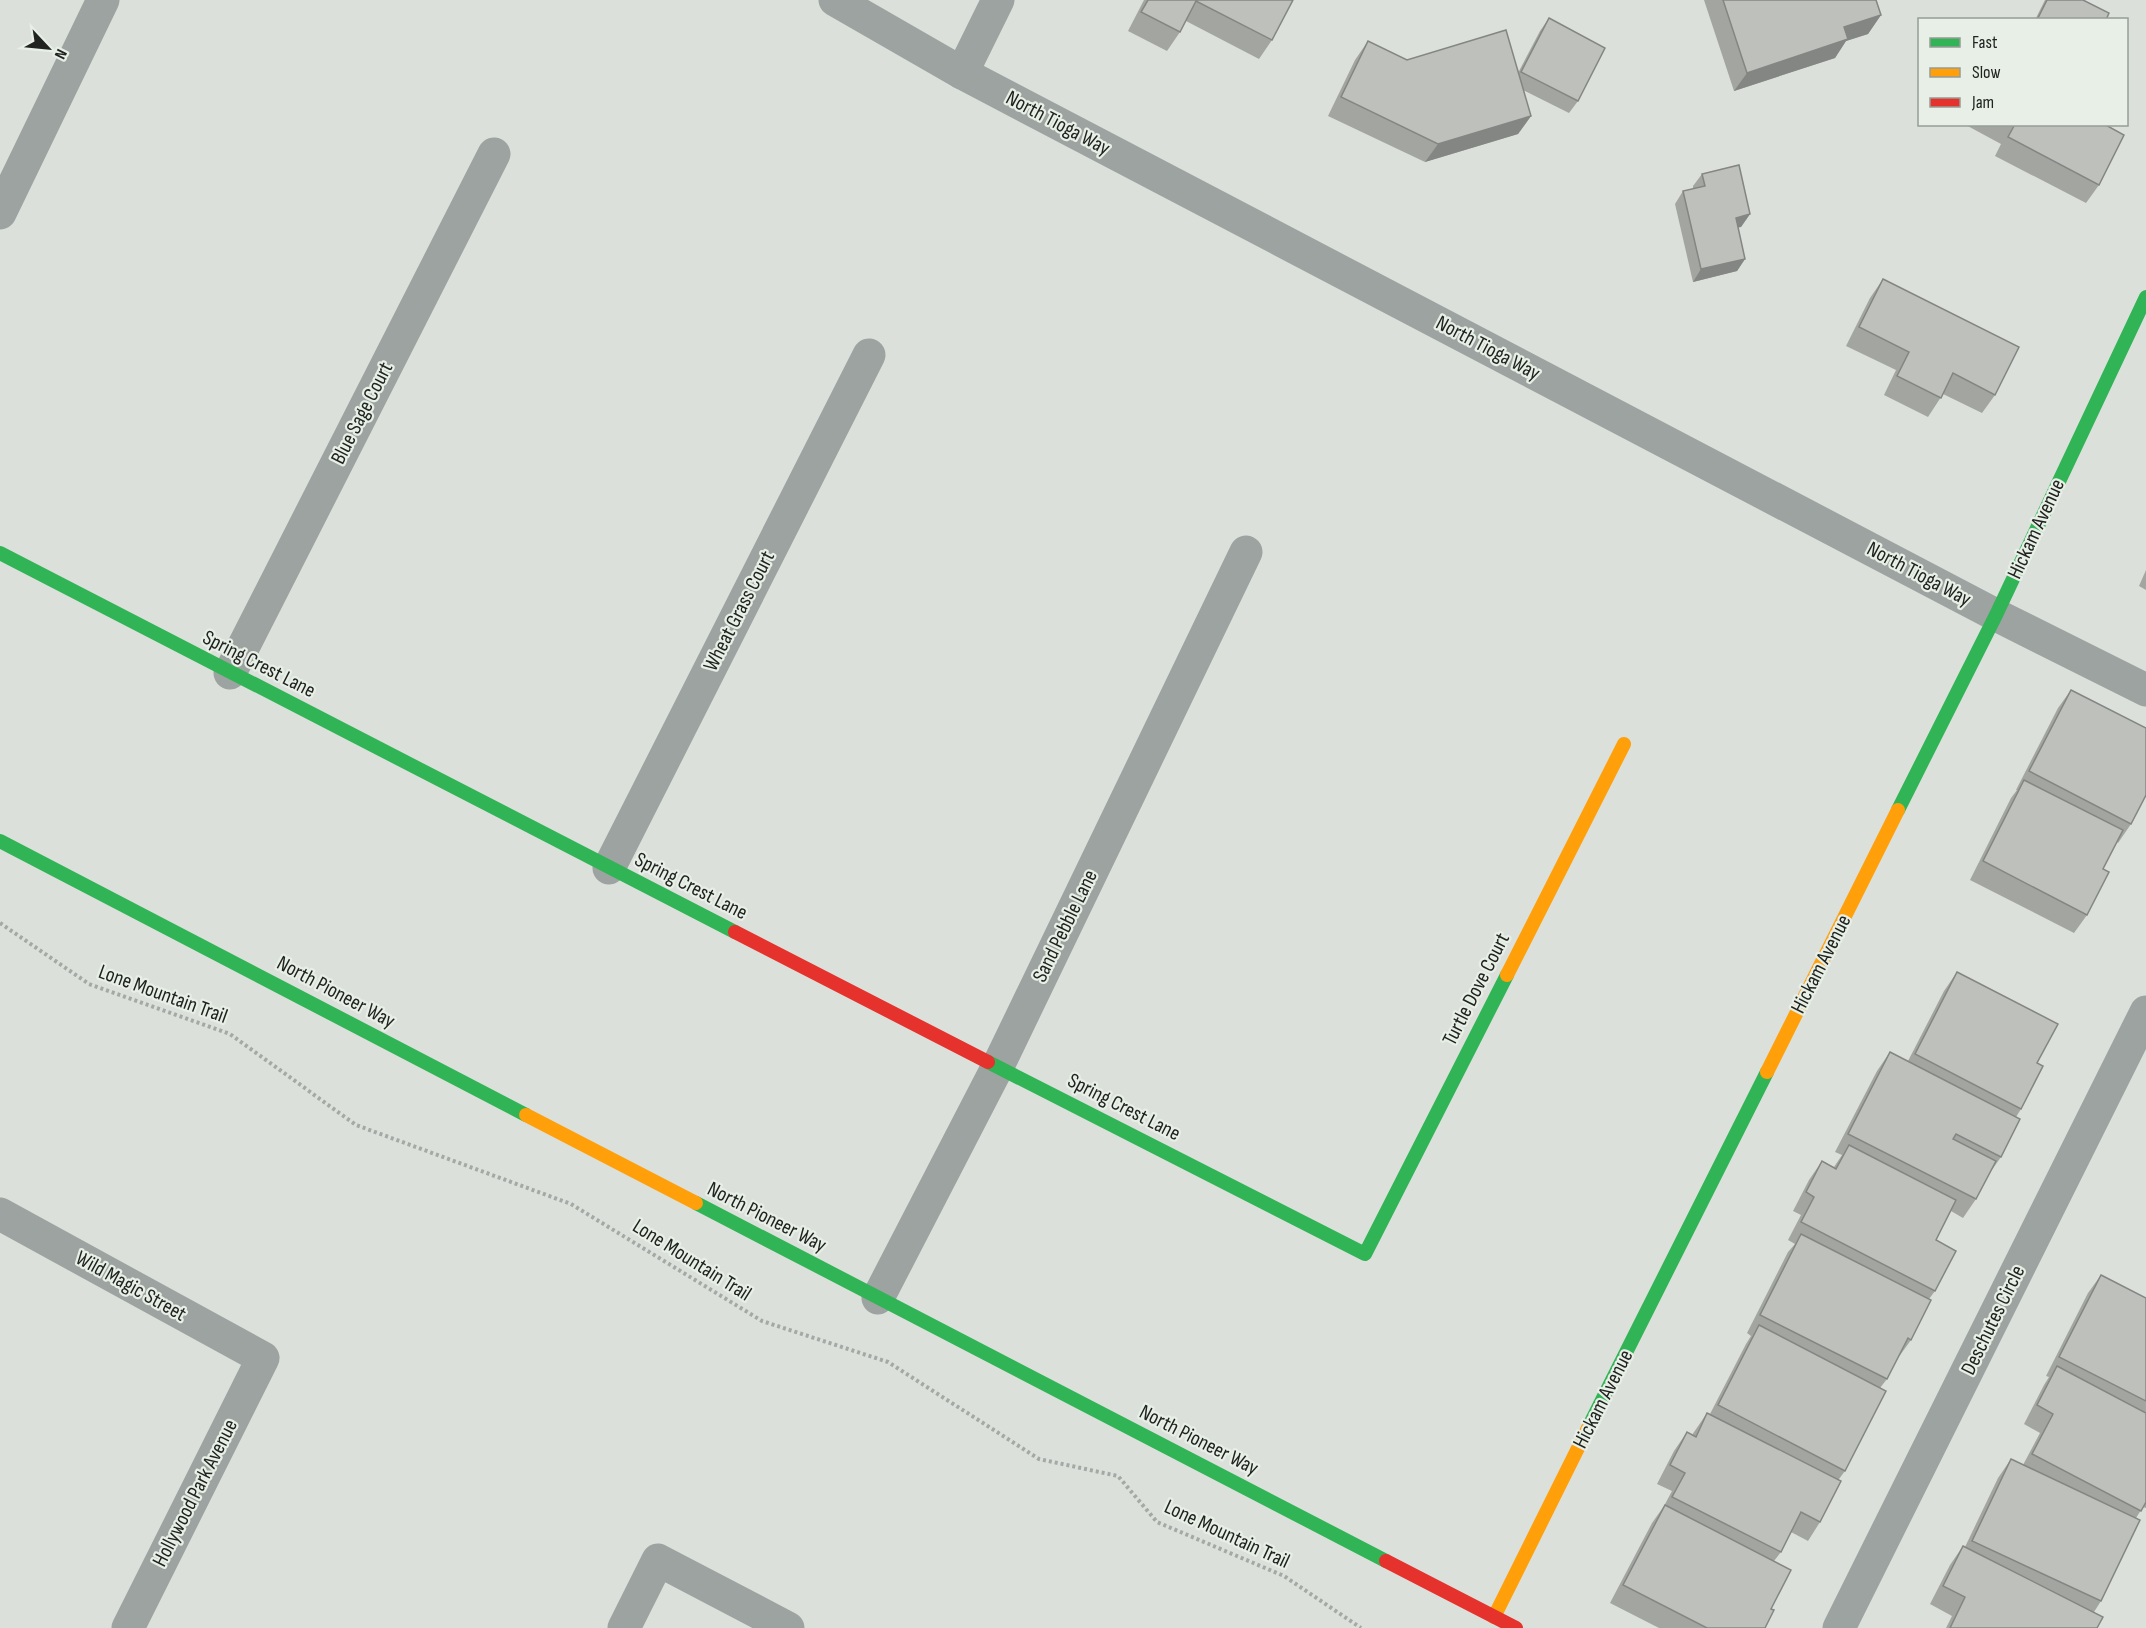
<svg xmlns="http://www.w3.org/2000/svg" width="2146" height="1628" font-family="'Sofia Sans Condensed',sans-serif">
  <rect width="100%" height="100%" fill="#dbe0db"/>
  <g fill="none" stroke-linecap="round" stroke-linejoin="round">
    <path stroke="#a5a9a6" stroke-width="4" stroke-dasharray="3 3" stroke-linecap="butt" d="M0,923L89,984L230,1034L356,1125L571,1204L762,1321L888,1362L1039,1459L1118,1476L1157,1522L1284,1576L1361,1628"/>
    <g stroke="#9da3a0" stroke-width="33">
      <path d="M835,0L962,73L1996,615L2146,690"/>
      <path d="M962,73L998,0"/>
      <path d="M0,213L103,0"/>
      <path d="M230,673L494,154"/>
      <path d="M609,868L869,355"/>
      <path d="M0,1214L263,1358L128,1628"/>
      <path d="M878,1298L998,1066L1246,552"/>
      <path d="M624,1628L658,1560L788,1628"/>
      <path d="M1839,1628L2146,1012"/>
    </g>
    <g stroke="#30b455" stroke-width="14">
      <path d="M0,553L735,932"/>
      <path d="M1898,810L1996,615L2146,297"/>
      <path d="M0,841L526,1115"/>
      <path d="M988,1062L1365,1254L1507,975"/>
      <path d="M696,1203L1386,1561"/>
      <path d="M1589,1426L1767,1072"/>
    </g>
    <g stroke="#ff9f0a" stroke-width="14">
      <path d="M1507,975L1624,744"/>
      <path d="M1767,1072L1898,810"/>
      <path d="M526,1115L696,1203"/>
      <path d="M1494,1617L1589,1426"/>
    </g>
    <g stroke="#e5322d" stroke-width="14">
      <path d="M735,932L988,1062"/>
      <path d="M1386,1561L1516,1628"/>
    </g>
  </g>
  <g fill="#a3a5a1">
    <path d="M1144,0H1293L1272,40L1259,59L1186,21L1180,32L1167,51L1128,31Z"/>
    <path d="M1704,0H1876L1881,15L1868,34L1846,41L1835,58L1734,91Z"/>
    <path d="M2045,0H2083L2106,20H2035Z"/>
    <path d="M1549,18L1578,101L1569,113L1523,90L1531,116L1518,134L1425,162L1328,116L1355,60L1368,41L1407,60L1518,73L1540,31Z"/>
    <path d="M1964,124H2104L2099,185L2086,203L1995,156L2001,144Z"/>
    <path d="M1702,174L1750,214L1741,227H1738L1745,259L1737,271L1693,282L1675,204L1683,191L1693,189V186Z"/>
    <path d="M1883,279L1995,395L1982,413L1943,394L1928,417L1884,395L1896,370L1846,346L1870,298Z"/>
    <path d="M2146,570V590L2139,586Z"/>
    <path d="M2071,690L2131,824L2118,843L2117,842L2103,869L2087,915L2074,933L1970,880L2011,798L2017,790H2016L2058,708Z"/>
    <path d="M1957,972L2037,1063L2021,1109L2016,1117L2001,1157L1991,1171L1976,1199L1963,1218L1951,1211L1936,1240L1935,1291L1929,1299L1911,1340L1898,1358L1887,1379L1880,1388L1845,1471L1839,1479L1820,1522L1808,1541L1791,1532L1781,1552L1774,1561L1771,1609L1765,1628H1659L1610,1603L1652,1523L1664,1506L1672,1491L1657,1484L1674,1451L1687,1432L1692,1435L1707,1413L1710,1414L1746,1344L1751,1336L1747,1333L1788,1252L1795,1244L1788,1240L1801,1215L1793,1211L1809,1180L1822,1161L1834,1167L1842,1155L1835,1152L1877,1071L1890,1052L1908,1061L1944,991Z"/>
    <path d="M2101,1275L2146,1298V1508L2143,1507L2136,1518L2101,1601L2094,1612L2097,1628H1946L1952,1616L1930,1604L1950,1565L1963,1546L1965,1547L1998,1478L2011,1459L2023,1465L2040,1433L2024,1424L2044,1385L2049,1377L2046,1376L2088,1293Z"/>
  </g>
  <g fill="#848683">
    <path d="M1881,15L1868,34L1846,41L1835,58L1734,91L1747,73L1844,27Z"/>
    <path d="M1531,116L1518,134L1425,162L1438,144Z"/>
    <path d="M1750,214L1741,227L1727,230L1736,218Z"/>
    <path d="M1745,259L1737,271L1693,282L1701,269Z"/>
  </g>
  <g fill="#bdc0bb" stroke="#848683" stroke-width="1.5">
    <path d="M1148,0H1293L1272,40L1196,1L1180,32L1141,12Z"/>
    <path d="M1723,0H1876L1881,15L1844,27L1848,39L1747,73Z"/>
    <path d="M2047,0H2083L2109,13L2106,20H2037Z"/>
    <path d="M1549,18L1605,48L1578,101L1521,72Z"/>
    <path d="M1506,30L1531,116L1438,144L1341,97L1368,41L1407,60Z"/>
    <path d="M2012,124H2104L2124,135L2099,185L2008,137L2014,126Z"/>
    <path d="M1739,165L1750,214L1736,218L1745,259L1701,269L1683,191L1705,186L1702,174Z"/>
    <path d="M1883,279L2019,347L1995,395L1953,373L1941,398L1897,376L1909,352L1859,327Z"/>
    <path d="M2071,690L2146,728V795L2131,824L2029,771Z"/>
    <path d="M2024,780L2123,830L2103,869L2109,872L2087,915L1983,861Z"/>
    <path d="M1957,972L2058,1024L2037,1063L2043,1066L2021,1109L1915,1054Z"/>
    <path d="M1890,1052L2020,1119L2001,1157L1956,1134L1953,1139L1996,1161L1976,1199L1848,1134Z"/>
    <path d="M1849,1145L1956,1200L1936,1240L1956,1251L1935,1291L1801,1222L1814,1197L1806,1192L1822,1161L1836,1169Z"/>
    <path d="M1801,1234L1931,1300L1911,1340L1908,1338L1887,1379L1760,1315Z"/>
    <path d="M2101,1275L2146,1298V1401L2059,1357Z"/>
    <path d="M1759,1325L1886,1391L1845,1471L1718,1405Z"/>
    <path d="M2057,1366L2146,1413V1502L2141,1511L2032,1454L2053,1414L2037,1405Z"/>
    <path d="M1707,1413L1841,1481L1820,1522L1801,1512L1781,1552L1672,1497L1685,1473L1670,1465L1687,1432L1696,1437Z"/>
    <path d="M2011,1459L2140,1520L2101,1601L1972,1541Z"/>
    <path d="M1665,1505L1791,1570L1771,1609L1774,1610L1765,1628H1707L1623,1585Z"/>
    <path d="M1963,1546L2103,1617L2097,1628H1950L1965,1597L1943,1586Z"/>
  </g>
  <g text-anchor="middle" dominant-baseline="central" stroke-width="4.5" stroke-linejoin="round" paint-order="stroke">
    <g font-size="21" fill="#202320" stroke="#e7efe6">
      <text transform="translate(1058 123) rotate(28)">North Tioga Way</text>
      <text transform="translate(1488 348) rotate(28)">North Tioga Way</text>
      <text transform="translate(362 413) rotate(-63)">Blue Sage Court</text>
      <text transform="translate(2036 529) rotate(-65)">Hickam Avenue</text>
      <text transform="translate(1919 574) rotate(28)">North Tioga Way</text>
      <text transform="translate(739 611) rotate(-63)">Wheat Grass Court</text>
      <text transform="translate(259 664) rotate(27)">Spring Crest Lane</text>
      <text transform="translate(691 886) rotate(27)">Spring Crest Lane</text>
      <text transform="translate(1065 926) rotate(-64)">Sand Pebble Lane</text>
      <text transform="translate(1821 964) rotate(-63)">Hickam Avenue</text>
      <text transform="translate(1476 989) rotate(-63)">Turtle Dove Court</text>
      <text transform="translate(336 992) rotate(28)">North Pioneer Way</text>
      <text transform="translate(163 994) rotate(20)">Lone Mountain Trail</text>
      <text transform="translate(1124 1107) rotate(27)">Spring Crest Lane</text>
      <text transform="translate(767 1217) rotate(27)">North Pioneer Way</text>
      <text transform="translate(692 1260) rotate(32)">Lone Mountain Trail</text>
      <text transform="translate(131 1286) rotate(29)">Wild Magic Street</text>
      <text transform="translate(1993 1320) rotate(-64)">Deschutes Circle</text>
      <text transform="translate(1603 1399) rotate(-63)">Hickam Avenue</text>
      <text transform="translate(1199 1440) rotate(27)">North Pioneer Way</text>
      <text transform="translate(195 1493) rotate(-63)">Hollywood Park Avenue</text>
      <text transform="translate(1227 1534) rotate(25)">Lone Mountain Trail</text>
    </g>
  </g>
  <rect x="1918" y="18" width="210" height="108" fill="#e7efe6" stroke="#979d97" stroke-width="1.5"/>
  <rect x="1930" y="38" width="30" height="9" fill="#30b455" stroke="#979d97" stroke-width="1.5"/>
  <text x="1972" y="48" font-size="18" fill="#202320">Fast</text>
  <rect x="1930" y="68" width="30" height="9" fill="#ff9f0a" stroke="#979d97" stroke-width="1.5"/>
  <text x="1972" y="78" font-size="18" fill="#202320">Slow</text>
  <rect x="1930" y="98" width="30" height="9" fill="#e5322d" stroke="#979d97" stroke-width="1.5"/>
  <text x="1972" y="108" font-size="18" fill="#202320">Jam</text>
  <g transform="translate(48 48) rotate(116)" stroke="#e7efe6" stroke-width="4.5" paint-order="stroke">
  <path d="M0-4.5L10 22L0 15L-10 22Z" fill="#202320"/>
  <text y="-9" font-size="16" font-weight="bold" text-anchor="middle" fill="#202320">N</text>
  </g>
</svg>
